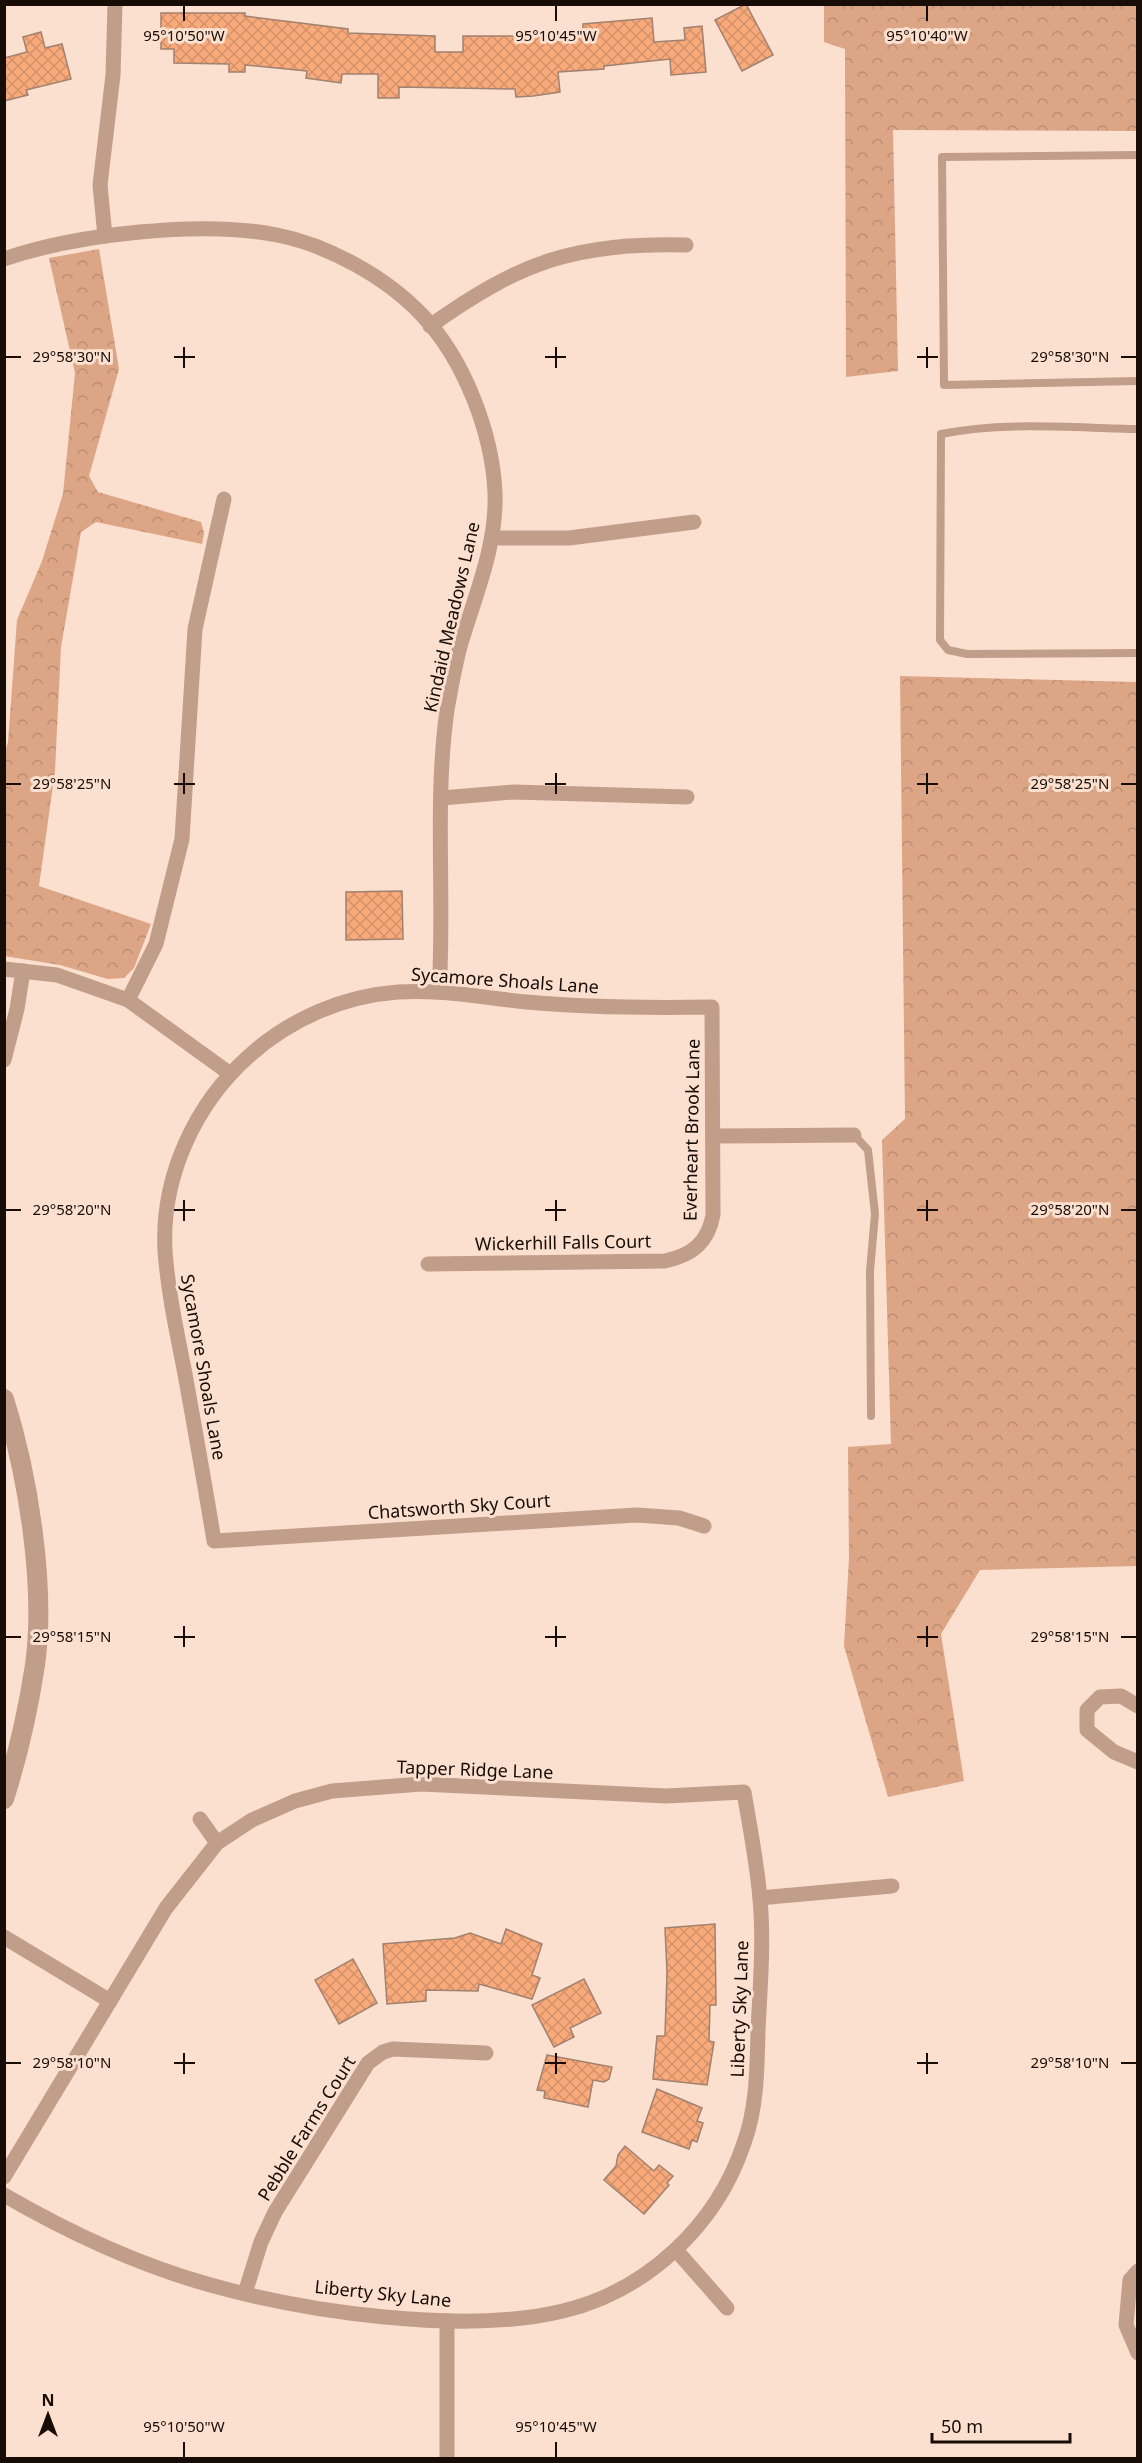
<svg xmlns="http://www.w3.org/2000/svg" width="1142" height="2463" font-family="'Noto Sans',sans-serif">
  <defs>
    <pattern id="forest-crowns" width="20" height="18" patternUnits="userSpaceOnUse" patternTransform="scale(1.5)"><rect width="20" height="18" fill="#dca586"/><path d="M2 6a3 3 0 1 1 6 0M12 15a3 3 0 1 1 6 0" fill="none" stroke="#bc8d72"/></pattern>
    <pattern id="building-cross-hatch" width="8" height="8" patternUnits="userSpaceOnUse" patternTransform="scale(1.5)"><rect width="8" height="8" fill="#f8aa7b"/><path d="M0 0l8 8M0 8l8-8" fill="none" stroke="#d49169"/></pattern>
  </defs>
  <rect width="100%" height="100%" fill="#fbdfcf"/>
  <g fill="url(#forest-crowns)">
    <path d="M824,5H1137V131L893,130L898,371L846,377L845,49L824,42Z"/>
    <path d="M99,249L119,369L89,476L98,492L201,522L204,533L202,544L96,522L81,532L61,647L55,771L39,886L151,924L134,968L124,978L108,979L60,965L4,956V754L8,742L17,620L42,561L63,494L75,373L49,258Z"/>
    <path d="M900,676L1137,682L1138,1566L980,1570L941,1634L964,1781L888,1797L844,1646L849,1558L848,1447L891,1444L882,1140L905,1119Z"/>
  </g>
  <g fill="url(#building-cross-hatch)" stroke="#a1816f" stroke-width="1.5">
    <path d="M746,4L773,55L742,71L715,20Z"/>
    <path d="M161,13H245V16L348,29V33L435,36V52H463V36H522V32L555,30V37L583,34V24L652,18L654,42L685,40L684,28L702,26L706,72L671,75L670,59L604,66V69L558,72L560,92L533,96L516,97L515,89L399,87V98H378V74H342L341,83L306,78L307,71L245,65V72H229V64L174,63V49H161Z"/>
    <path d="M41,32L45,48L62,44L71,79L26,90L28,95L4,101V58L27,52L23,37Z"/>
    <path d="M402,891L403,939L346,940V892Z"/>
    <path d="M715,1924L716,2005H710L709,2041L714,2042L707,2085L653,2079L657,2036H665L667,1972L665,1928Z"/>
    <path d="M506,1929L542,1944L532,1975L540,1978L532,1999L479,1984L478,1991L426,1990V2001L387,2004L383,1944L455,1938L470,1933L501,1944Z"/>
    <path d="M353,1959L377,2003L339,2024L315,1980Z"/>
    <path d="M584,1979L601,2013L570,2028L574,2037L554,2047L532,2005Z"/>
    <path d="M547,2055L612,2067L609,2079L604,2082L593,2080L588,2107L544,2098L545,2091L537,2090Z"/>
    <path d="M657,2089L702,2108L697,2121L703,2123L697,2142L692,2140L689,2149L642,2132Z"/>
    <path d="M625,2146L654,2171L659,2165L673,2176L667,2183L669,2185L644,2214L604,2180L616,2166L618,2155Z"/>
  </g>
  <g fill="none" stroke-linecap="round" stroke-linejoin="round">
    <g stroke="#c19e8a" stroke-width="8">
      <path d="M1138,155L942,157L944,385L1138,381"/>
      <path d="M1138,429C1073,428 1004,421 941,434L940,640L948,650L967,654L1138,653"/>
      <path d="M854,1135L868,1150L875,1214L870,1271L871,1416"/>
    </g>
    <g stroke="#c19e8a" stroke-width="15">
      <path d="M105,236L100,185L113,75L115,4"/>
      <path d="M4,259C77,234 202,220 277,235C328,245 386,277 422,315C464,359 492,432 495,492C497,545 476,593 461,643C455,664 451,688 447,710C434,803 445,898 439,992"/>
      <path d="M430,326C522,261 573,243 686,245"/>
      <path d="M492,538H569L694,522"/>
      <path d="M441,798L514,792L687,797"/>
      <path d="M4,969L57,975L128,1000L229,1073"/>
      <path d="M128,1000L156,944L182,839L195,629L224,499"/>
      <path d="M4,1060L17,1009L23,971"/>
      <path d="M713,1136L854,1135"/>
      <path d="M428,1264L665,1261C693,1255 708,1242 713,1215L712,1007C650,1008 589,1008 527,1002C484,998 441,989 398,992C343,996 290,1019 249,1056C195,1104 161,1177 165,1251C168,1292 177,1333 185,1374C195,1430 205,1485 214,1541L637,1515L679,1518L704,1526"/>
      <path d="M1138,1706L1121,1696L1100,1697L1087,1710V1730L1114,1752L1138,1762"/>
      <path d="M200,1819L217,1843"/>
      <path d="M760,1898L892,1886"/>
      <path d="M4,1937L110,2001"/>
      <path d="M4,2177L166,1908L217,1843L252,1820L295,1801L332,1791L421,1784L666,1796L744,1792C750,1828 757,1863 760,1899C764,1943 760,1987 758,2031C757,2068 757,2108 744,2143C717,2225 647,2291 563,2311C464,2335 305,2312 207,2284C136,2264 68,2232 4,2195"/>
      <path d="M676,2250L727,2308"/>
      <path d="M1138,2271L1130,2280L1126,2325L1138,2353"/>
      <path d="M245,2293L261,2242L275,2212L368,2063L383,2052L393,2049L486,2053"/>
      <path d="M447,2321V2458"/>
    </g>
    <path stroke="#c19e8a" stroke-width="20" d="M4,1399C28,1475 46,1586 35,1665C28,1711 18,1755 4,1799"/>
  </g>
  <path fill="none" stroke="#180c06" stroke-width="2" d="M184,6V21M556,6V21M927,6V21M184,347V368M556,347V368M927,347V368M6,357H21M174,357H195M545,357H566M917,357H938M1121,357H1136M184,773V794M556,773V794M927,773V794M6,784H21M174,784H195M545,784H566M917,784H938M1121,784H1136M184,1200V1221M556,1200V1221M927,1200V1221M6,1210H21M174,1210H195M545,1210H566M917,1210H938M1121,1210H1136M184,1626V1647M556,1626V1647M927,1626V1647M6,1637H21M174,1637H195M545,1637H566M917,1637H938M1121,1637H1136M184,2053V2074M556,2053V2074M927,2053V2074M6,2063H21M174,2063H195M545,2063H566M917,2063H938M1121,2063H1136M184,2442V2457M556,2442V2457"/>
  <g text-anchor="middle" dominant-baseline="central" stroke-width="6" stroke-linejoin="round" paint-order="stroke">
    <g font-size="18" fill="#180c06" stroke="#fbdfcf">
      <text transform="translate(451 617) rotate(-77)">Kindaid Meadows Lane</text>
      <text transform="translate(505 980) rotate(4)">Sycamore Shoals Lane</text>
      <text transform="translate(691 1130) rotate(-89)">Everheart Brook Lane</text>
      <text transform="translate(563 1242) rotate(-1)">Wickerhill Falls Court</text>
      <text transform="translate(204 1367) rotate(80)">Sycamore Shoals Lane</text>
      <text transform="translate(459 1506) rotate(-4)">Chatsworth Sky Court</text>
      <text transform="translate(475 1769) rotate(2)">Tapper Ridge Lane</text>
      <text transform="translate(739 2009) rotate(-88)">Liberty Sky Lane</text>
      <text transform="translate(306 2128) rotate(-58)">Pebble Farms Court</text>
      <text transform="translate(383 2293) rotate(6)">Liberty Sky Lane</text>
    </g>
  </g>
  <g font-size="15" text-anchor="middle" fill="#180c06" stroke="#fbdfcf" stroke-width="6" stroke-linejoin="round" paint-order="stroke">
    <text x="184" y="41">95°10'50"W</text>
    <text x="556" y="41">95°10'45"W</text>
    <text x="927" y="41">95°10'40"W</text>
    <text x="72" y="362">29°58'30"N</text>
    <text x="1070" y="362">29°58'30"N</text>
    <text x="72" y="789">29°58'25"N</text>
    <text x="1070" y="789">29°58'25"N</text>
    <text x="72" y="1215">29°58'20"N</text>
    <text x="1070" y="1215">29°58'20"N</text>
    <text x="72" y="1642">29°58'15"N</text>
    <text x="1070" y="1642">29°58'15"N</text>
    <text x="72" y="2068">29°58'10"N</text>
    <text x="1070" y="2068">29°58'10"N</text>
    <text x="184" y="2432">95°10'50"W</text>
    <text x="556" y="2432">95°10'45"W</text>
  </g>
  <rect width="1142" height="2463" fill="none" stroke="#180c06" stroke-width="12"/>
  <g transform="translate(48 2415)" stroke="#fbdfcf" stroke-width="4.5" paint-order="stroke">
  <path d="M0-4.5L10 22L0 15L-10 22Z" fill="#180c06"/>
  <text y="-9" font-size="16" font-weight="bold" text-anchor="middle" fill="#180c06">N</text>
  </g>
  <path d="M932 2433v9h138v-9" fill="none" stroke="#180c06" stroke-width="3"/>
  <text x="941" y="2433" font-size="18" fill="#180c06" stroke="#fbdfcf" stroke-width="4.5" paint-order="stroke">50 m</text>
</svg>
